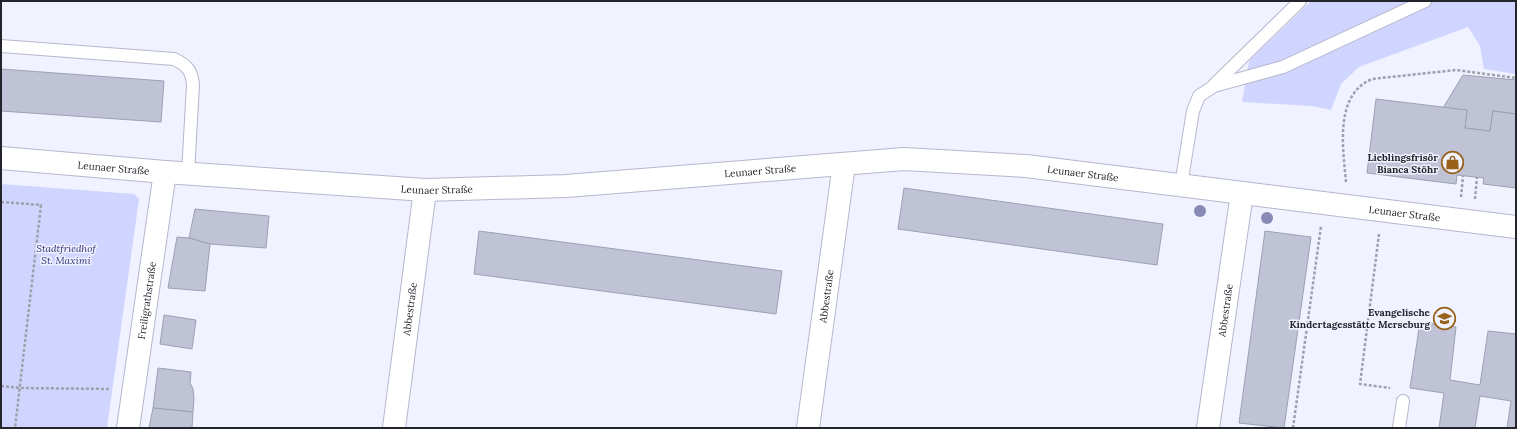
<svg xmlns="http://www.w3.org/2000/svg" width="1517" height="429" font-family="Lora,serif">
  <rect width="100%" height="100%" fill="#f0f2ff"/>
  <g fill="#cfd5fe">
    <path d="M1311,1H1516V74L1484,69L1480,46L1468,27L1359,67L1341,84L1331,110L1312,106L1242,102L1249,61Z"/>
    <path d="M1,184L134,194L139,199L107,428H1Z"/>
  </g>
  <g fill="#c0c3d6" stroke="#9da0b3">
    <path d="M1,69L164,81L161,122L1,111Z"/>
    <path d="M1463,75L1516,80V114L1493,111L1490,131L1465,128L1467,110L1443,108Z"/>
    <path d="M1376,99L1467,110L1465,128L1490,131L1493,111L1516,114V188L1483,184L1484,178L1457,175L1456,184L1367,173Z"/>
    <path d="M904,188L1163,224L1157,265L898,229Z"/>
    <path d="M195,209L269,216L266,248L210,244L189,238Z"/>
    <path d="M479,231L782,271L776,314L474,274Z"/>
    <path d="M1265,231L1311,237L1284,428L1239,423Z"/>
    <path d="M177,237L189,238L210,244L205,291L168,288Z"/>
    <path d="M164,315L196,320L192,349L160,344Z"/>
    <path d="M1420,322L1456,327L1450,380L1480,385L1488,331L1516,334V428H1507L1511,401L1480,396L1475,428H1439L1444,393L1410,388Z"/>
    <path d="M158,368L191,372L190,383L193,389L194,398L193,412L153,408Z"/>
    <path d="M153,408L193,412L192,428H149Z"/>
  </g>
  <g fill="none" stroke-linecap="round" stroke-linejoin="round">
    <defs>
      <g id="lane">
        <path d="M1,46L174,59C187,65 192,71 193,85L188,173"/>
        <path d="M1214,85L1300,1"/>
        <path d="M1181,185L1193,111L1199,96L1214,86L1283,67L1425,1"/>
        <path d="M1399,428L1403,401"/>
      </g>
      <g id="street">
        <path id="s1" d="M1,158L165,172L425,190L566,186L904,159L1026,166L1516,227"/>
        <path id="s2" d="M128,428L165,172"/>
        <path id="s3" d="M394,428L425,190"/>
        <path id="s4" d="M808,428L844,164"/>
        <path id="s5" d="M1208,428L1242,193"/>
      </g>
    </defs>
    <use href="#lane" stroke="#b5b8cb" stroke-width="14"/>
    <use href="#street" stroke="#b5b8cb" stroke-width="24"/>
    <g stroke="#9ea0ab" stroke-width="2.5" stroke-dasharray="3 2" stroke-linecap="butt">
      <path d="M1346,182C1343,148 1334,95 1372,79L1456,70L1516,78"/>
      <path d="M1461,197L1463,176"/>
      <path d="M1475,199L1477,177"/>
      <path d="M1,202L41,205L15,428"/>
      <path d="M1379,234L1360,384L1390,388"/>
      <path d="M1,386L20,388L111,389"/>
      <path d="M1293,428L1321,226"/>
    </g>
    <use href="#lane" stroke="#fff" stroke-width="12"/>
    <use href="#street" stroke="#fff" stroke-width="22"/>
  </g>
  <g fill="#8989b6">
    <circle cx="1200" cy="211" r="6"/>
    <circle cx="1267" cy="218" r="6"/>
  </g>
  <defs>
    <symbol id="shop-ring" viewBox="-11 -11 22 22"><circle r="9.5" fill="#f0f2ff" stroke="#98621a" stroke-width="1.5"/><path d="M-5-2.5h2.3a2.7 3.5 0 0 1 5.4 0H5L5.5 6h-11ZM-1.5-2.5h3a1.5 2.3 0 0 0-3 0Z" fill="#98621a"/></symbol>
    <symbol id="school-ring" viewBox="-11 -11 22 22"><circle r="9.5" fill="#f0f2ff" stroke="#98621a" stroke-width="1.5"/><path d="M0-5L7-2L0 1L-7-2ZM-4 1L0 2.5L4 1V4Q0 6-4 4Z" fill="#98621a"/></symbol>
  </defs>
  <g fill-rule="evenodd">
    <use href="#shop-ring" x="1440" y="150" width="25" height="25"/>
    <use href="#school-ring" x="1432" y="306" width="25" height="25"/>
  </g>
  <g text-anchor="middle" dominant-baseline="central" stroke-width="3" stroke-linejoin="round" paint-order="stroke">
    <g font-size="10" font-weight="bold" fill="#23252c" stroke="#f0f2ff" text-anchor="end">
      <text x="1438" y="157">Lieblingsfrisör<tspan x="1438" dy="12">Bianca Stöhr</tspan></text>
      <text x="1430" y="312">Evangelische<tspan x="1430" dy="12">Kindertagesstätte Merseburg</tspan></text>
    </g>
    <g font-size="10" fill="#23252c" stroke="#f0f2ff">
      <text stroke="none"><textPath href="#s1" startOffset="113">Leunaer Straße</textPath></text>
      <text stroke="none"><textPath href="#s1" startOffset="761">Leunaer Straße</textPath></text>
      <text stroke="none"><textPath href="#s1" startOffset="1085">Leunaer Straße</textPath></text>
      <text stroke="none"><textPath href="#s1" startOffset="437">Leunaer Straße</textPath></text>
      <text stroke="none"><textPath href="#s1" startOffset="1409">Leunaer Straße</textPath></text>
      <text stroke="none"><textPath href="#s4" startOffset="133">Abbestraße</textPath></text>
      <text stroke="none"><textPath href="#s2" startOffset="129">Freiligrathstraße</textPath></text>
      <text stroke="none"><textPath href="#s3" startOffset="120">Abbestraße</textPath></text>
      <text stroke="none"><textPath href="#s5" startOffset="119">Abbestraße</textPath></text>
    </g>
    <g font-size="10" font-style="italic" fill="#34337a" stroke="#f0f2ff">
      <text x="66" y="248">Stadtfriedhof<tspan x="66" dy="12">St. Maximi</tspan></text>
    </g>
  </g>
  <rect width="1517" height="429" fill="none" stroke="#23252c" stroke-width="4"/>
</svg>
